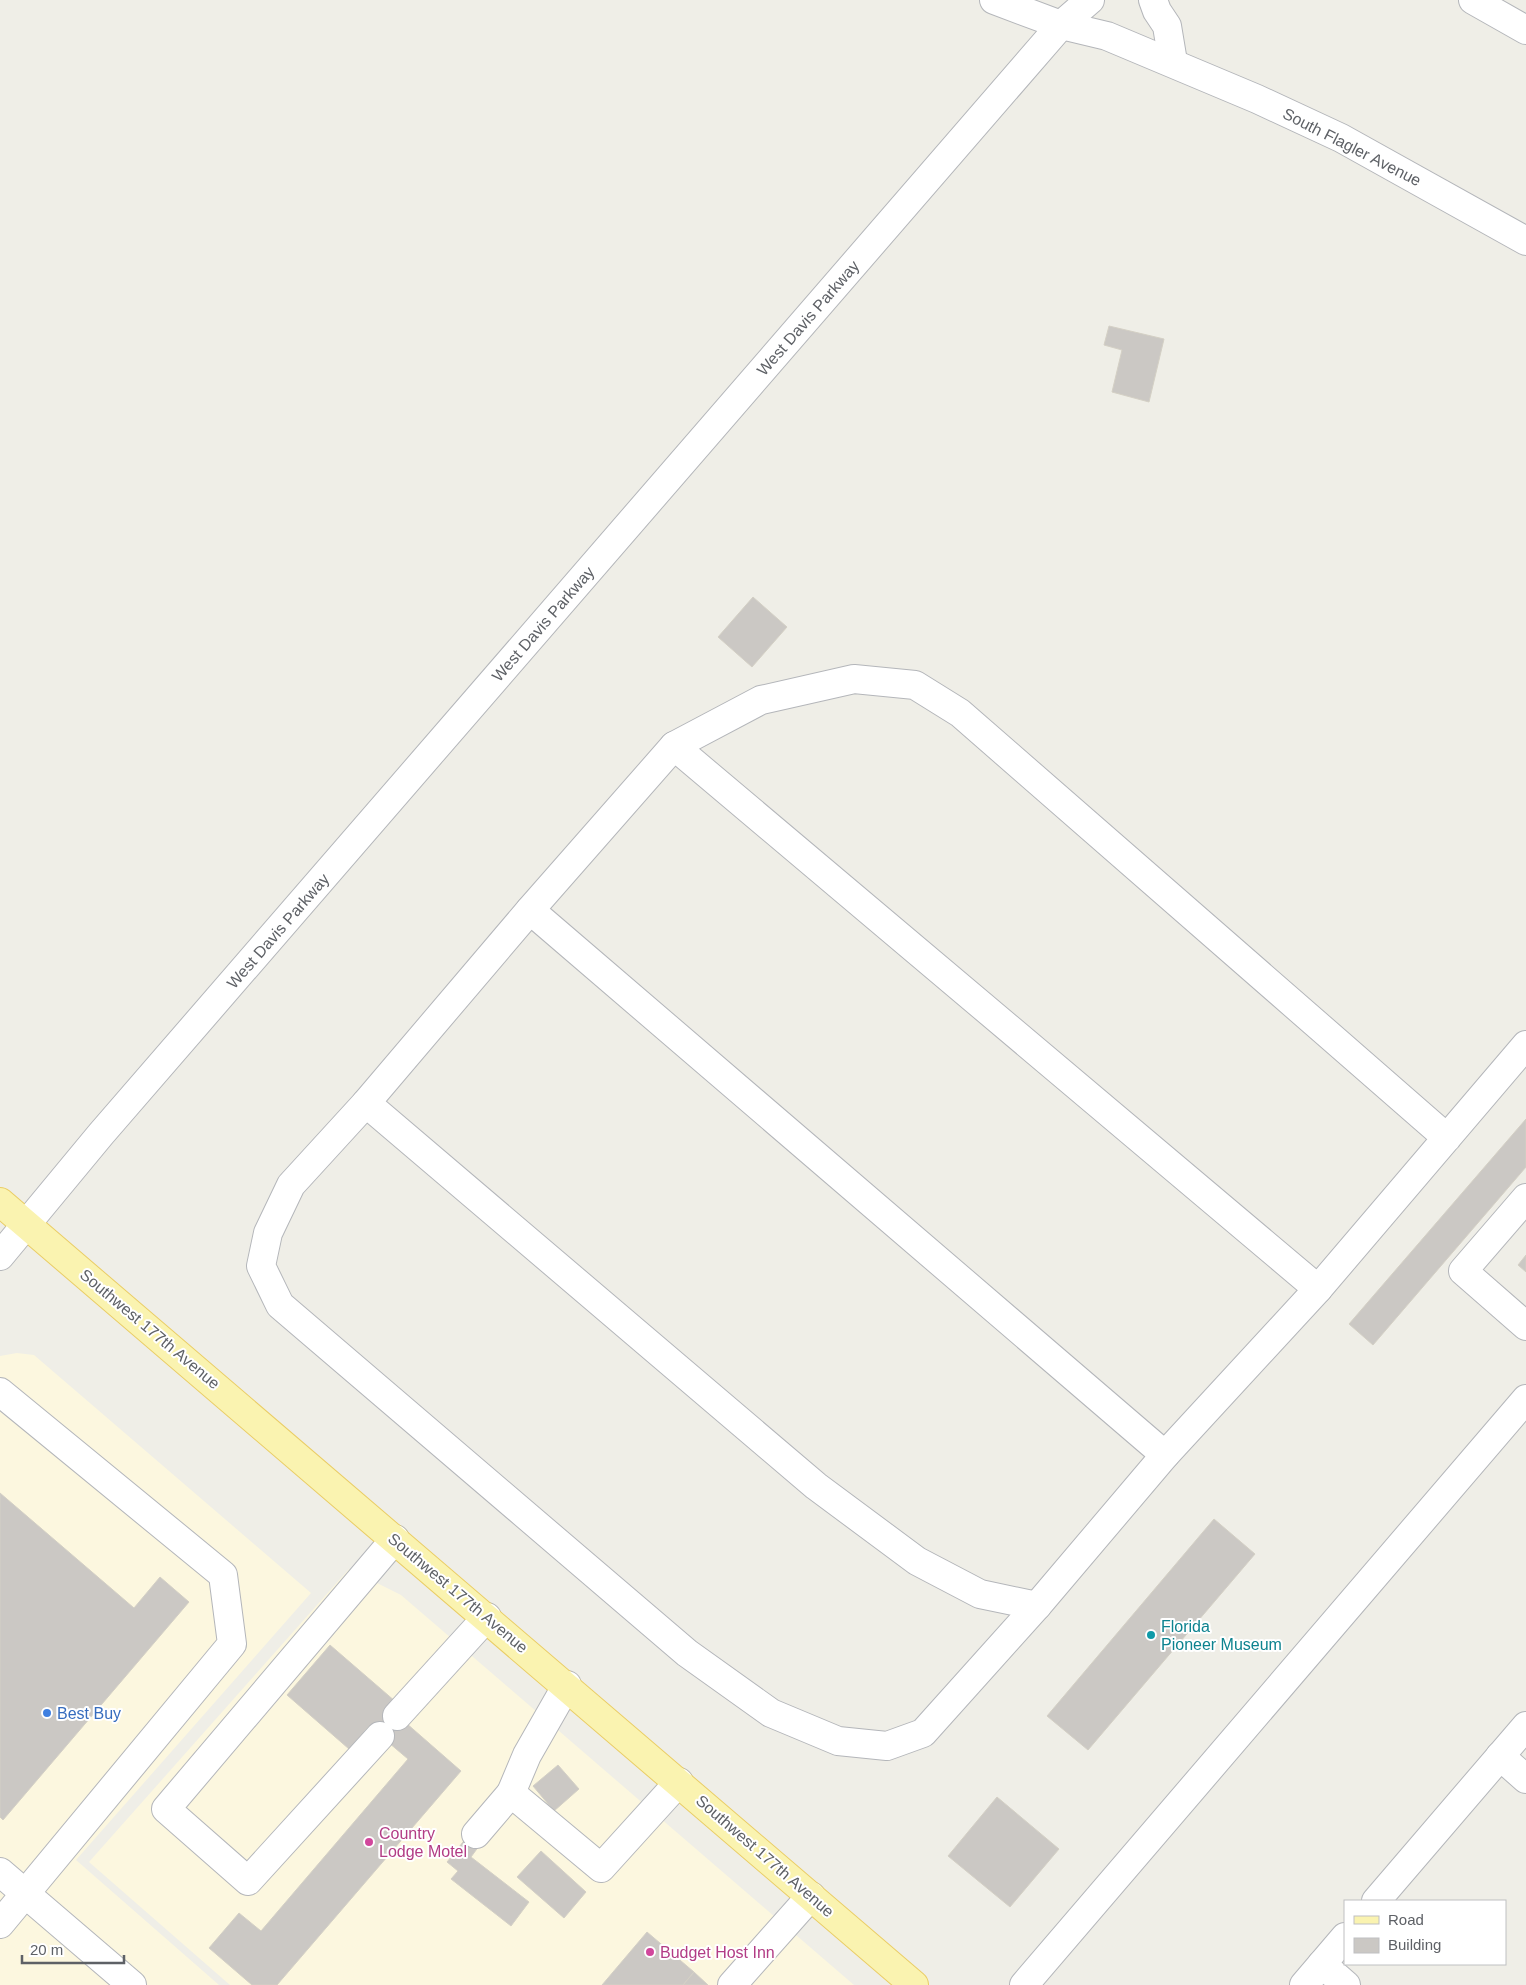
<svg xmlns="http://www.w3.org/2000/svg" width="1526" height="1985" font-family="Helvetica,sans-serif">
  <rect width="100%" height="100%" fill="#efeee7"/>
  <g fill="#fcf7df">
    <path d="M17,1353L34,1355L311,1593L76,1860L219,1985H0V1356Z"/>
    <path d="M349,1569L401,1595L854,1985H230L89,1862Z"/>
  </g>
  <g fill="#cbc8c4" stroke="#d4d0c5">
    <path d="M1109,326L1164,339L1149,402L1112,392L1122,350L1104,345Z"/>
    <path d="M753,597L787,627L752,667L718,637Z"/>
    <path d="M1526,1119V1167L1373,1345L1349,1324Z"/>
    <path d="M1526,1255V1272L1518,1265Z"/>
    <path d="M0,1493L134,1608L160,1577L189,1602L3,1820L0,1817Z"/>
    <path d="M1214,1519L1255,1554L1088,1750L1047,1716Z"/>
    <path d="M330,1645L396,1702L390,1709L461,1771L277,1985H252L209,1948L239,1913L261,1931L408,1759L369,1726L349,1749L287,1695Z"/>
    <path d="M558,1765L579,1789L554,1811L533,1786Z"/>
    <path d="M997,1797L1059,1849L1010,1907L948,1856Z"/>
    <path d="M467,1837L479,1846L471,1857L529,1902L511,1926L451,1879L458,1871L447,1862Z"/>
    <path d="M541,1851L586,1892L564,1918L517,1877Z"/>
    <path d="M647,1932L694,1972L683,1985H602Z"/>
    <path d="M694,1972L708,1985H683Z"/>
  </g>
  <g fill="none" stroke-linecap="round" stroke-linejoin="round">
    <defs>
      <g id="minor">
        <path d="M994,0L1061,25L1107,36L1257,99L1341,138L1526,241"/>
        <path d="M1153,0L1157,11L1167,26L1173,62"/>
        <path d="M1473,0L1526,30"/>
        <path d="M674,746L1318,1289"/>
        <path d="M530,910L1165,1455"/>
        <path d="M366,1103L816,1486L917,1561L980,1594L1037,1606"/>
        <path d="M1447,1138L960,713L915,685L854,679L761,700L674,746L530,910L366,1103L291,1185L268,1233L261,1266L280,1305L687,1653L771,1713L838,1741L887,1746L923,1733L1037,1606L1165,1455L1318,1289L1526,1045"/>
        <path d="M1526,1198L1463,1271L1526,1326"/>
        <path d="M0,1256L101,1134L1061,25L1090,0"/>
        <path d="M0,1392L223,1575L232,1644L0,1924"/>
        <path d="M567,1685L527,1755L511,1793L601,1868L679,1782"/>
        <path d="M397,1716L487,1617"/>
        <path d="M380,1736L248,1881L166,1809L395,1539"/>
        <path d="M1500,1756L1526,1779"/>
        <path d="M476,1834L511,1793"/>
        <path d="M0,1872L132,1985"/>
        <path d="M1376,1901L1526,1726"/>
        <path d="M1322,1964L1346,1985"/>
        <path d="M732,1985L811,1896"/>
        <path d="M1024,1985L1526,1399"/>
        <path d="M1304,1985L1345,1937"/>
      </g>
      <path id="major" d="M0,1202L914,1985"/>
    </defs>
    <use href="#minor" stroke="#b4b6ba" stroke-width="30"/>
    <use href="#major" stroke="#eacd65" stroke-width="30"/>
    <use href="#minor" stroke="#fff" stroke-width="28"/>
    <use href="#major" stroke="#faf3b0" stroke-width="28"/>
  </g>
  <circle fill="#0f9aa8" stroke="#fff" stroke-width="2" cx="1151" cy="1635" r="5"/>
  <circle fill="#3f7fe0" stroke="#fff" stroke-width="2" cx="47" cy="1713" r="5"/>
  <g fill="#d1479c" stroke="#fff" stroke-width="2">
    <circle cx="369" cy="1842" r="5"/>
    <circle cx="650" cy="1952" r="5"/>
  </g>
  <g text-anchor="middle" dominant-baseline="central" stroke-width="4" stroke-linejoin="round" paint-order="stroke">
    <g font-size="16" fill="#5e6166" stroke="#fff">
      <text transform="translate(1352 147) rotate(27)">South Flagler Avenue</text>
      <text transform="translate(808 318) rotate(-49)">West Davis Parkway</text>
      <text transform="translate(543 624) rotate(-49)">West Davis Parkway</text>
      <text transform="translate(278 931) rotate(-49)">West Davis Parkway</text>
      <text transform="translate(150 1329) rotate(40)">Southwest 177th Avenue</text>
      <text transform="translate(458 1593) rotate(40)">Southwest 177th Avenue</text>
      <text transform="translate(765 1856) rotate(41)">Southwest 177th Avenue</text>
    </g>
    <g font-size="16" fill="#0d838f" stroke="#fff" text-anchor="start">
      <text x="1161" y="1626">Florida<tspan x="1161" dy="18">Pioneer Museum</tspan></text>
    </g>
    <g font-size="16" fill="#366cbe" stroke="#fff" text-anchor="start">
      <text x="57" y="1713">Best Buy</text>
    </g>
    <g font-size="16" fill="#b23c85" stroke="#fff" text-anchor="start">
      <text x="379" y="1833">Country<tspan x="379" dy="18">Lodge Motel</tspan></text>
      <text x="660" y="1952">Budget Host Inn</text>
    </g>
  </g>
  <rect x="1344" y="1900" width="162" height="65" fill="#ffffff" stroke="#bfc0c2"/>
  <rect x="1354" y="1916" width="25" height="8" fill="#faf3b0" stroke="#bfc0c2"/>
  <text x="1388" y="1925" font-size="15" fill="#5e6166">Road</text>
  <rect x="1354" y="1938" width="25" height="15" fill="#cbc8c4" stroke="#bfc0c2"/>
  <text x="1388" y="1950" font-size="15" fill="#5e6166">Building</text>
  <path d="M22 1955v8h102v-8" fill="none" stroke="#5e6166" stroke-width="2.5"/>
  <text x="30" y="1955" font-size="15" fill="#5e6166" stroke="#ffffff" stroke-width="4" paint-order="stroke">20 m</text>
</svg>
